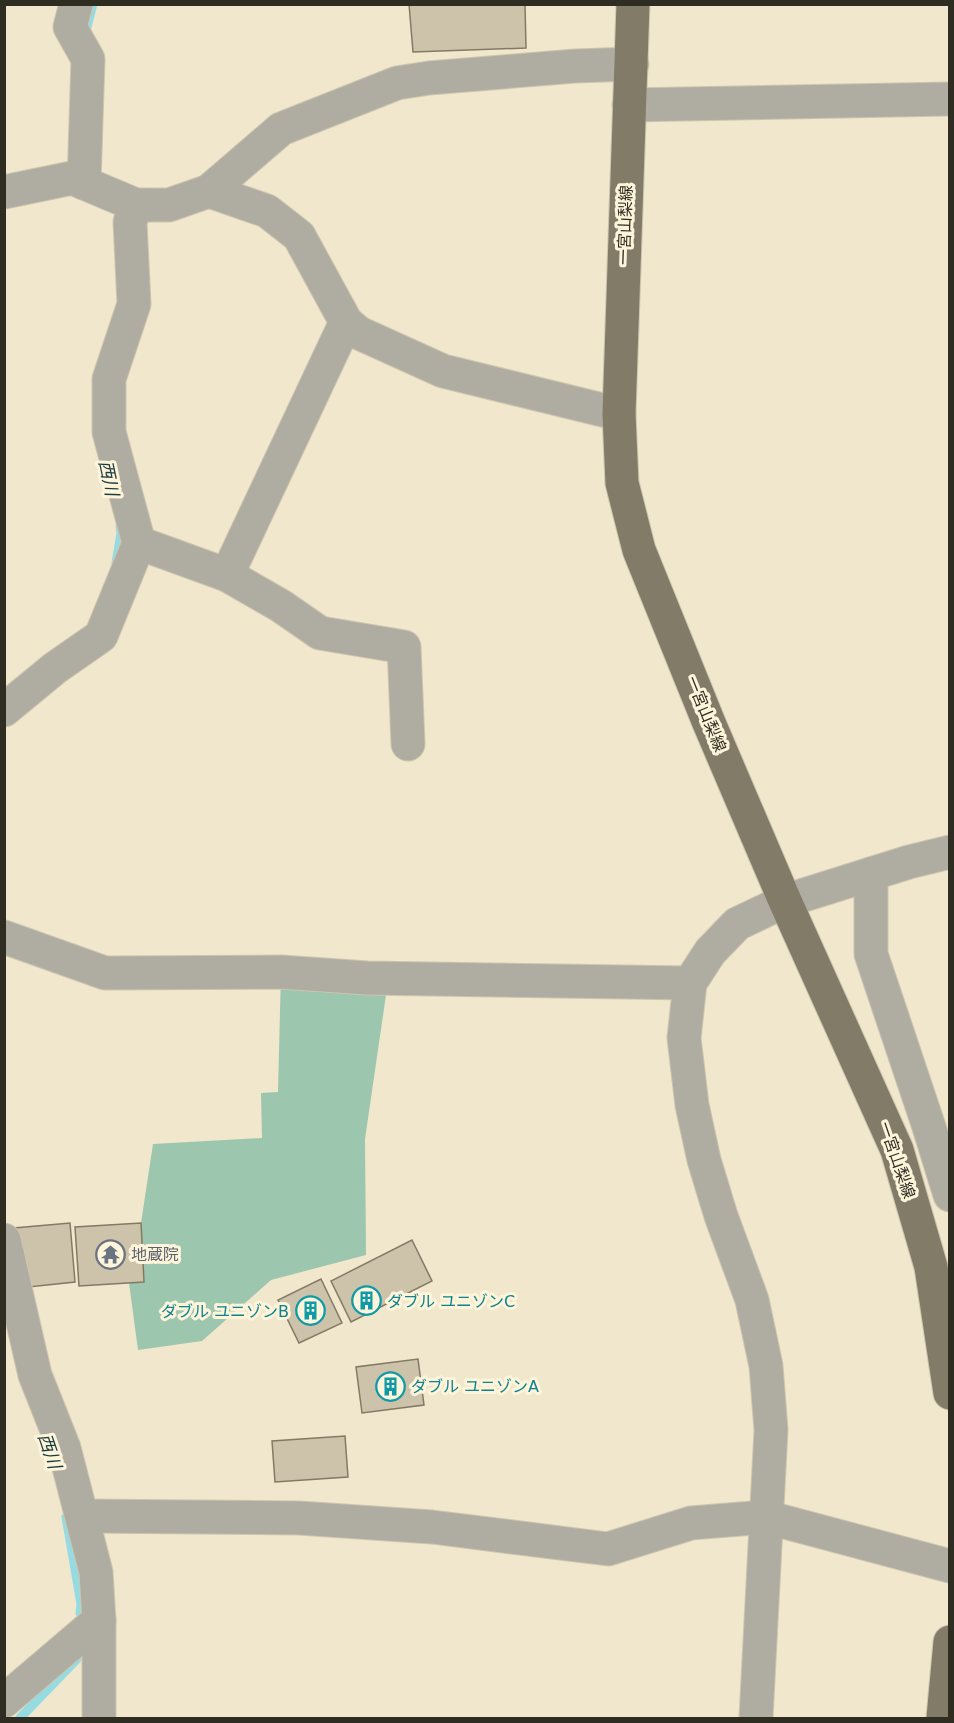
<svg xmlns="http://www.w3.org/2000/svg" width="954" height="1723" font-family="'DejaVu Sans','Noto Sans JP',sans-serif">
  <rect width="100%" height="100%" fill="#f0e7cd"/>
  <path fill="#9cc6ae" d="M281,972L387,988L365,1139L366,1255L271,1280L202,1341L138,1350L129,1283L144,1281L141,1223L153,1144L262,1138L261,1093L278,1092Z"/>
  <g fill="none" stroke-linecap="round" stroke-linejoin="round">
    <g stroke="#96dbe2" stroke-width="9">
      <path d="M85,35L93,4"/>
      <path d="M116,563L121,533L120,526"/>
      <path d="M66,1517L81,1604L80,1613"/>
      <path d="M20,1718L77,1659"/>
    </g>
  </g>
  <g fill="#ccc3aa" stroke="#827a63" stroke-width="1.5">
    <path d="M409,4H525L526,48L413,52Z"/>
    <path d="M70,1223L75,1282L19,1288L14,1228Z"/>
    <path d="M141,1223L144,1282L79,1286L75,1227Z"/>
    <path d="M412,1240L432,1281L351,1322L331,1281Z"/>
    <path d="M321,1279L342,1323L299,1343L278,1300Z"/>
    <path d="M418,1359L424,1405L362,1413L356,1367Z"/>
    <path d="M345,1436L348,1477L275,1482L272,1441Z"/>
  </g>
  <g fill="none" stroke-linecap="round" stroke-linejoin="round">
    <defs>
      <g id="minor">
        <path d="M76,4L70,27L88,59L84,183"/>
        <path d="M629,105L950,99"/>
        <path d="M209,191L267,211L299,236L346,322L359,333L443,371L619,414"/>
        <path d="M4,192L72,178L136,205H169L209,191L281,129L397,83L429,78L575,66L632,64"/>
        <path d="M139,543L227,575L281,606L320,633L404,647L408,744"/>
        <path d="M227,575L346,322"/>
        <path d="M4,710L55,668L101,636L139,543L109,432V379L134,304L130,222L136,205"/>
        <path d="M871,874V954L929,1127L950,1195"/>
        <path d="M4,937L105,973L281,972L367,978L690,983"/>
        <path d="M4,1240L35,1375L64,1448L96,1572L99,1620V1718"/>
        <path d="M83,1516L299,1518L432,1527L608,1549L691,1523L766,1517L950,1566"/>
        <path d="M4,1701L99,1620"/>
        <path d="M756,1718L771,1430L766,1366L752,1300L721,1216L704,1160L692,1105L684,1038L690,983L710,952L737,924L785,901L909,862L950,852"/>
      </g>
      <g id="major">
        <path d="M633,4L619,414L622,483L639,550L709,723L785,901L897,1150L931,1267L950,1393"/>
        <path d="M943,1718L950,1642"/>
      </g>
    </defs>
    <use href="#minor" stroke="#cdc5ae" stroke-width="35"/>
    <use href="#major" stroke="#cdc5ae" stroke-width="35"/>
    <use href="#minor" stroke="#afaca2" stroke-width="33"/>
    <use href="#major" stroke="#817b68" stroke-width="33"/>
  </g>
  <defs>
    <symbol id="temple-ring" viewBox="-11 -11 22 22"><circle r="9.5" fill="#fdf4da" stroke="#6b7280" stroke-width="1.5"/><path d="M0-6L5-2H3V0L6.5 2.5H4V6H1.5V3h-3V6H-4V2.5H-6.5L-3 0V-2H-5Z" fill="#6b7280"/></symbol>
    <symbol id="building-ring" viewBox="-11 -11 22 22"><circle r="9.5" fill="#fdf4da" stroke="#0f9aa8" stroke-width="1.5"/><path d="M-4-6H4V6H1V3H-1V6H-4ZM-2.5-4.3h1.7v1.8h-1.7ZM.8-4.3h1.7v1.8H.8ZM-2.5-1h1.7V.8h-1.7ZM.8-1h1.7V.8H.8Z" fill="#0f9aa8"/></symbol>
  </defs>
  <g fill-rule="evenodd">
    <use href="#temple-ring" x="94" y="1238" width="33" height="33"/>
    <use href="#building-ring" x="350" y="1284" width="33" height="33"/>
    <use href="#building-ring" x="294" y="1294" width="33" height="33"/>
    <use href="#building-ring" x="374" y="1370" width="33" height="33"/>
  </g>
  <g text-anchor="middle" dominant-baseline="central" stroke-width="6" stroke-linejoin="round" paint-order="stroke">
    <g font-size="16" fill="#2f2c22" stroke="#fdf4da">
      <text transform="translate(625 225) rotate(-88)">一宮山梨線</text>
      <text transform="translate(706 714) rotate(68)">一宮山梨線</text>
      <text transform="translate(897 1160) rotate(71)">一宮山梨線</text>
    </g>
    <g font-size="16" fill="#5b616d" stroke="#fdf4da" text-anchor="start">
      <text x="131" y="1254">地蔵院</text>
    </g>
    <g font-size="16" fill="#0d838f" stroke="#fdf4da" text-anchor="start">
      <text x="387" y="1301">ダブル ユニゾンC</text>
      <text x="289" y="1311" text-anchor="end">ダブル ユニゾンB</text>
      <text x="411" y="1386">ダブル ユニゾンA</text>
    </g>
    <g font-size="18" font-style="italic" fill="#1b3d40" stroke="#fdf4da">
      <text transform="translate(109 478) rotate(78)">西川</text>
      <text transform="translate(50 1451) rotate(71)">西川</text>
    </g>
  </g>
  <rect width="954" height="1723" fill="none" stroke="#2f2c22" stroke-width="12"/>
</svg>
